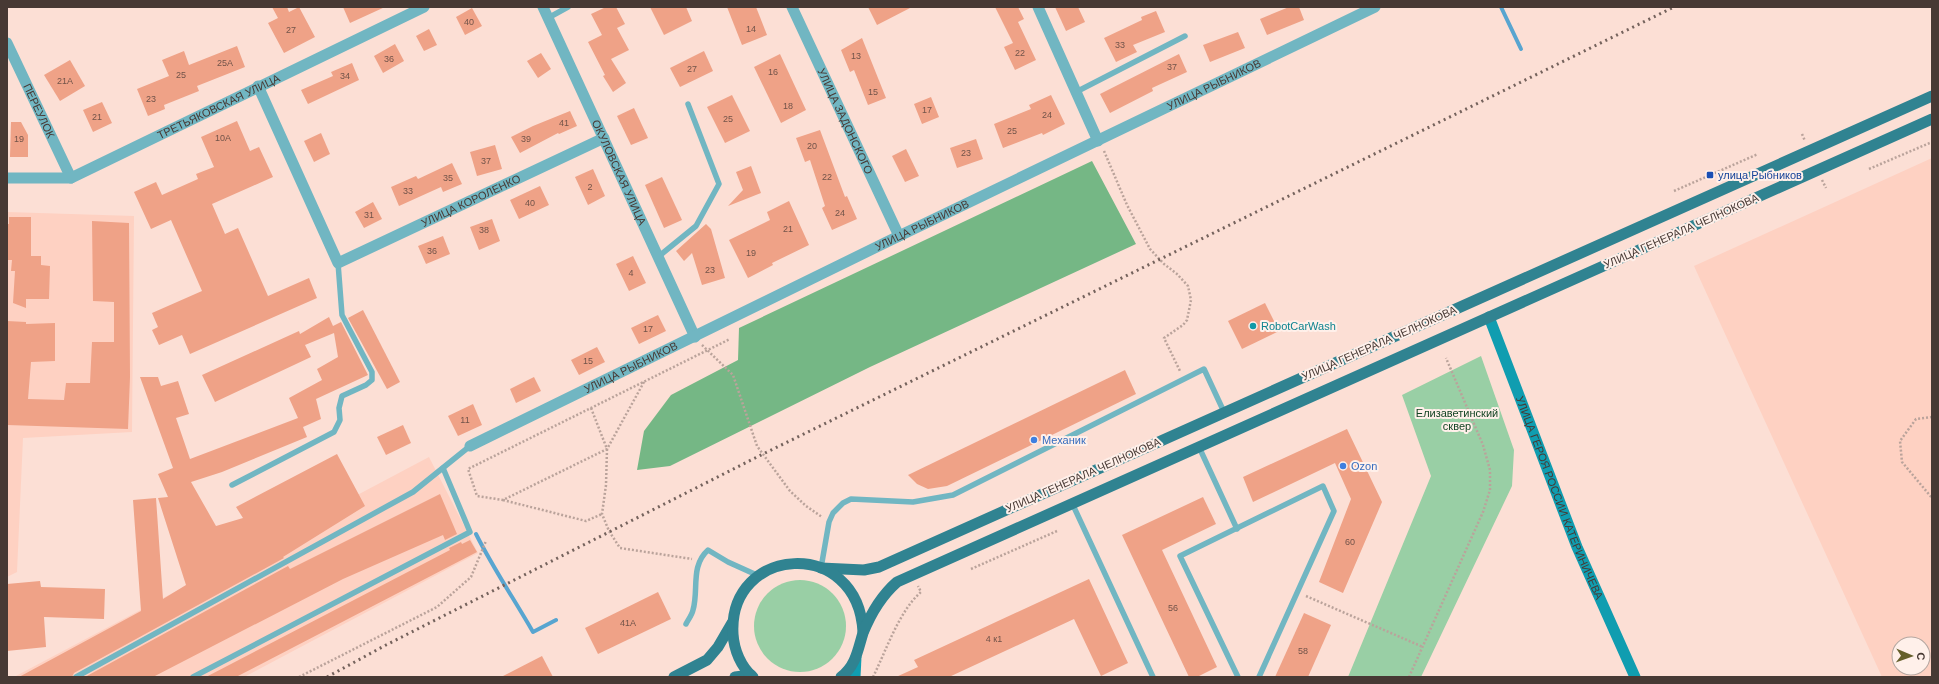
<svg xmlns="http://www.w3.org/2000/svg" width="1939" height="684" font-family="Arial,sans-serif">
  <rect width="100%" height="100%" fill="#fcdfd5"/>
  <g fill="#fed1c2" fill-rule="evenodd">
    <path d="M1932,158V677H1882L1694,266ZM1899,644H1923V668H1899Z"/>
    <path d="M7,212L134,216L132,432L23,438L17,572L7,577Z"/>
    <path d="M429,457L478,553L244,677H14Z"/>
  </g>
  <g fill="#99cfa5">
    <path d="M1481,356L1514,450L1512,486L1421,677H1348L1431,476L1402,395Z"/>
    <circle cx="800" cy="626" r="46"/>
  </g>
  <path fill="#75b785" d="M1092,161L1136,244L870,367L670,466L637,470L644,431L671,395L738,360L739,328Z"/>
  <g fill="none" stroke-linecap="round" stroke-linejoin="round">
    <g stroke="#58a5d0" stroke-width="4">
      <path d="M1501,7L1521,49"/>
      <path d="M476,534C493,568 514,599 533,632L556,620"/>
    </g>
  </g>
  <g fill="#efa287">
    <path d="M272,7H287L289,12L299,7L315,37L284,53L268,23L278,18Z"/>
    <path d="M343,7H385L350,23Z"/>
    <path d="M606,7H616L625,24L617,28L629,50L611,59L626,83L613,92L603,76L605,75L588,42L602,35L591,14Z"/>
    <path d="M650,7H686L692,21L664,35Z"/>
    <path d="M727,7H756L767,35L742,45Z"/>
    <path d="M868,7H912L877,25Z"/>
    <path d="M995,7H1018L1024,19L1018,22L1036,60L1015,70L1004,47L1013,43Z"/>
    <path d="M1055,7H1078L1085,22L1066,31Z"/>
    <path d="M1289,7H1299L1304,20L1267,35L1260,19Z"/>
    <path d="M472,8L482,26L465,35L456,17Z"/>
    <path d="M1156,11L1165,32L1133,45L1137,52L1116,62L1104,38L1142,20L1141,17Z"/>
    <path d="M429,29L437,45L424,51L416,36Z"/>
    <path d="M1238,32L1245,48L1210,62L1203,45Z"/>
    <path d="M862,38L886,98L868,105L854,70L850,72L841,50Z"/>
    <path d="M395,44L404,61L383,73L374,56Z"/>
    <path d="M237,46L245,67L197,86L199,91L164,105L165,109L148,116L137,89L169,76L162,60L184,51L189,65Z"/>
    <path d="M704,51L713,71L680,87L670,68Z"/>
    <path d="M541,53L551,69L538,78L527,61Z"/>
    <path d="M780,54L806,110L781,123L754,67Z"/>
    <path d="M1179,54L1187,72L1152,88L1153,91L1110,113L1100,94Z"/>
    <path d="M70,60L85,86L60,101L44,75Z"/>
    <path d="M352,63L359,80L308,104L301,90L333,76L331,72Z"/>
    <path d="M732,95L750,131L725,143L707,107Z"/>
    <path d="M1051,95L1065,124L1043,135L1042,133L1003,148L994,124L1031,109L1029,105Z"/>
    <path d="M931,97L939,117L922,124L914,104Z"/>
    <path d="M102,102L112,123L93,132L83,110Z"/>
    <path d="M634,108L648,138L631,145L617,116Z"/>
    <path d="M570,111L577,126L559,134L558,133L520,153L511,137L533,126Z"/>
    <path d="M237,121L250,151L259,147L273,177L212,204L225,234L238,228L268,296L309,278L317,298L190,354L182,335L159,345L152,330L158,327L152,313L202,291L171,220L151,229L134,192L156,182L162,195L198,179L196,174L214,167L201,137Z"/>
    <path d="M11,122H21L28,135V157H10Z"/>
    <path d="M820,130L845,197L847,196L857,219L832,230L822,208L825,206L810,160L805,162L796,138Z"/>
    <path d="M321,133L330,154L314,162L304,141Z"/>
    <path d="M976,139L983,159L957,168L950,148Z"/>
    <path d="M495,145L502,169L477,176L470,152Z"/>
    <path d="M906,149L919,176L905,182L892,156Z"/>
    <path d="M452,163L462,184L443,192L441,187L399,206L391,187L416,176L418,179Z"/>
    <path d="M751,166L761,193L728,206L743,190L736,172Z"/>
    <path d="M593,169L605,196L588,205L575,177Z"/>
    <path d="M662,177L682,220L664,228L645,185Z"/>
    <path d="M540,186L549,205L519,219L510,200Z"/>
    <path d="M789,201L809,245L772,263L773,265L748,278L729,240L770,220L767,212Z"/>
    <path d="M373,202L382,219L364,228L355,212Z"/>
    <path d="M9,217H31V256H41V265L50,266L49,299H26V308L13,303L15,271H11L12,260H7V224H9Z"/>
    <path d="M492,219L500,241L479,250L470,227Z"/>
    <path d="M92,221L129,223L130,377L128,429L7,425V321L26,322V324L55,323V361L31,362L28,399L64,400L66,383H90L92,342H114V302L93,301Z"/>
    <path d="M706,224L711,229L725,278L702,285L692,253L684,261L676,251Z"/>
    <path d="M443,236L450,254L426,264L418,246Z"/>
    <path d="M633,256L646,283L629,291L616,264Z"/>
    <path d="M1265,303L1279,331L1242,349L1228,321Z"/>
    <path d="M363,310L400,382L387,389L348,318Z"/>
    <path d="M658,315L666,331L639,344L631,328Z"/>
    <path d="M329,317L333,326L341,322L368,375L316,399L321,419L303,427L307,437L222,472L191,482L216,526L243,518L236,507L337,454L365,506L283,557L284,558L74,673L72,677H19L141,611L133,500L156,498L163,599L186,585L158,498L168,497L158,474L173,468L140,377H158L161,386L178,381L189,414L176,418L190,459L298,418L289,398L322,380L317,369L338,357L334,333L305,345L311,357L215,402L202,375L299,331L300,334Z"/>
    <path d="M597,347L605,362L579,375L571,360Z"/>
    <path d="M1125,370L1136,394L947,486L928,489L917,484L908,475Z"/>
    <path d="M534,377L541,391L516,403L510,389Z"/>
    <path d="M473,404L482,425L458,436L448,416Z"/>
    <path d="M403,425L411,443L386,455L377,437Z"/>
    <path d="M1347,429L1382,502L1343,593L1319,582L1351,499L1335,463L1253,502L1243,477Z"/>
    <path d="M440,494L457,534L445,540L443,535L343,579L153,677H85L288,566L290,569Z"/>
    <path d="M1203,497L1216,524L1162,550L1217,667L1197,677H1189L1122,535Z"/>
    <path d="M470,540L477,552L236,677H206L450,550L449,548L461,542L462,544Z"/>
    <path d="M1089,579L1128,663L1101,676L1074,619L949,677H896L918,667L914,660Z"/>
    <path d="M40,581L41,587L105,589L104,619L44,617L46,647L7,651V584Z"/>
    <path d="M658,592L671,619L598,654L585,628Z"/>
    <path d="M1304,613L1331,625L1308,677H1275Z"/>
    <path d="M542,656L553,677H501Z"/>
  </g>
  <g fill="none" stroke-linecap="round" stroke-linejoin="round">
    <g stroke="#baa39b" stroke-width="2.5" stroke-dasharray="2 2" stroke-linecap="butt">
      <path d="M1802,134L1805,141"/>
      <path d="M1104,151L1127,205L1150,249L1164,264L1177,274L1188,286L1191,300L1187,320L1183,325L1164,338L1180,371"/>
      <path d="M1869,169L1932,142"/>
      <path d="M1822,180L1826,188"/>
      <path d="M1674,191L1758,154"/>
      <path d="M702,345L733,375L757,446L790,491L806,506L822,517"/>
      <path d="M644,382L607,449L503,500L477,496L468,469L730,339"/>
      <path d="M591,408L607,449L606,485L602,514L609,531L620,548L692,559"/>
      <path d="M1932,417L1916,419L1900,441L1902,462L1932,498"/>
      <path d="M503,500L586,521L602,514"/>
      <path d="M971,569L1057,531"/>
      <path d="M1306,596L1423,647"/>
      <path d="M299,677L437,607L471,577L486,541"/>
      <path d="M873,677C886,651 899,611 921,592L918,586"/>
      <path d="M1409,677L1483,512L1490,490V470L1483,445L1446,358"/>
    </g>
    <g stroke="#71b6c2" stroke-width="5.5">
      <path d="M548,18L568,7"/>
      <path d="M1076,92L1185,36"/>
      <path d="M658,257L696,226L719,184L688,104"/>
      <path d="M1199,447L1237,529"/>
      <path d="M232,485L334,432L340,420L339,408L342,396L366,385L372,380V372L342,315L338,263"/>
      <path d="M1072,503L1153,677"/>
      <path d="M821,568L829,522L833,513L843,503L851,499L913,502L953,495L1204,369L1224,412"/>
      <path d="M686,624C688,620 692,615 693,610C699,590 690,566 708,550L728,562L759,576"/>
      <path d="M76,677L413,492L470,446"/>
      <path d="M193,677L470,532L443,468"/>
      <path d="M1238,677L1180,556L1323,486L1334,511L1259,677"/>
    </g>
    <g stroke="#71b6c2" stroke-width="11">
      <path id="s1" d="M543,7L695,337"/>
      <path id="s2" d="M792,7L899,236"/>
      <path d="M1038,7L1098,141"/>
      <path id="s3" d="M7,43L71,178"/>
      <path id="s4" d="M258,86L338,263L604,138"/>
      <path id="s5" d="M470,446L899,236L1375,7"/>
    </g>
    <path stroke="#71b6c2" stroke-width="11" id="s6" d="M7,178H71L424,7"/>
    <g stroke="#109db0" stroke-width="11">
      <path id="s7" d="M1489,317L1577,547L1635,677"/>
      <path d="M855,677L856,657"/>
    </g>
    <g stroke="#308391" stroke-width="11">
      <path d="M821,568L864,570L879,567L1932,96"/>
      <path d="M674,677L707,660L718,647L732,623"/>
      <path d="M735,677L751,675"/>
      <path d="M753,677C741,667 734,650 733,634C728,545 858,536 863,632"/>
      <path d="M841,677C856,666 858,649 863,633C871,613 881,596 897,582L1932,119"/>
    </g>
    <path stroke="#74625c" stroke-width="3" stroke-dasharray="2 4" stroke-linecap="butt" d="M327,677L386,645L763,454L1674,7"/>
  </g>
  <rect fill="#1a4fb4" stroke="#fff0ea" stroke-width="1.5" x="1706" y="171" width="8" height="8" rx="2"/>
  <circle fill="#0f9aa8" stroke="#fff0ea" stroke-width="1.5" cx="1253" cy="326" r="4"/>
  <g fill="#3f7fe0" stroke="#fff0ea" stroke-width="1.5">
    <circle cx="1034" cy="440" r="4"/>
    <circle cx="1343" cy="466" r="4"/>
  </g>
  <g text-anchor="middle" dominant-baseline="central" stroke-width="4" stroke-linejoin="round" paint-order="stroke">
    <g font-size="9" fill="#715349">
      <text x="469" y="22">40</text>
      <text x="751" y="29">14</text>
      <text x="291" y="30">27</text>
      <text x="1120" y="45">33</text>
      <text x="1020" y="53">22</text>
      <text x="856" y="56">13</text>
      <text x="389" y="59">36</text>
      <text x="225" y="63">25А</text>
      <text x="1172" y="67">37</text>
      <text x="692" y="69">27</text>
      <text x="773" y="72">16</text>
      <text x="181" y="75">25</text>
      <text x="345" y="76">34</text>
      <text x="65" y="81">21А</text>
      <text x="873" y="92">15</text>
      <text x="151" y="99">23</text>
      <text x="788" y="106">18</text>
      <text x="927" y="110">17</text>
      <text x="1047" y="115">24</text>
      <text x="97" y="117">21</text>
      <text x="728" y="119">25</text>
      <text x="564" y="123">41</text>
      <text x="1012" y="131">25</text>
      <text x="223" y="138">10А</text>
      <text x="19" y="139">19</text>
      <text x="526" y="139">39</text>
      <text x="812" y="146">20</text>
      <text x="966" y="153">23</text>
      <text x="486" y="161">37</text>
      <text x="827" y="177">22</text>
      <text x="448" y="178">35</text>
      <text x="590" y="187">2</text>
      <text x="408" y="191">33</text>
      <text x="530" y="203">40</text>
      <text x="840" y="213">24</text>
      <text x="369" y="215">31</text>
      <text x="788" y="229">21</text>
      <text x="484" y="230">38</text>
      <text x="432" y="251">36</text>
      <text x="751" y="253">19</text>
      <text x="710" y="270">23</text>
      <text x="631" y="273">4</text>
      <text x="648" y="329">17</text>
      <text x="588" y="361">15</text>
      <text x="465" y="420">11</text>
      <text x="1350" y="542">60</text>
      <text x="1173" y="608">56</text>
      <text x="628" y="623">41А</text>
      <text x="994" y="639">4 к1</text>
      <text x="1303" y="651">58</text>
    </g>
    <g font-size="11" fill="#473934" stroke="#fff0ea">
      <text stroke="none"><textPath href="#s5" startOffset="827">УЛИЦА РЫБНИКОВ</textPath></text>
      <text stroke="none"><textPath href="#s6" startOffset="228">ТРЕТЬЯКОВСКАЯ УЛИЦА</textPath></text>
      <text stroke="none"><textPath href="#s3" startOffset="75">ПЕРЕУЛОК</textPath></text>
      <text stroke="none"><textPath href="#s2" startOffset="126">УЛИЦА ЗАДОНСКОГО</textPath></text>
      <text stroke="none"><textPath href="#s1" startOffset="182">ОКУЛОВСКАЯ УЛИЦА</textPath></text>
      <text stroke="none"><textPath href="#s4" startOffset="341">УЛИЦА КОРОЛЕНКО</textPath></text>
      <text stroke="none"><textPath href="#s5" startOffset="503">УЛИЦА РЫБНИКОВ</textPath></text>
      <text transform="translate(1681 231) rotate(-24)">УЛИЦА ГЕНЕРАЛА ЧЕЛНОКОВА</text>
      <text transform="translate(1379 343) rotate(-24)">УЛИЦА ГЕНЕРАЛА ЧЕЛНОКОВА</text>
      <text stroke="none"><textPath href="#s5" startOffset="179">УЛИЦА РЫБНИКОВ</textPath></text>
      <text transform="translate(1083 475) rotate(-24)">УЛИЦА ГЕНЕРАЛА ЧЕЛНОКОВА</text>
      <text stroke="none"><textPath href="#s7" startOffset="194">УЛИЦА ГЕРОЯ РОССИИ КАТЕРИНИЧЕВА</textPath></text>
    </g>
    <g font-size="11" fill="#164399" stroke="#fff0ea" text-anchor="start">
      <text x="1718" y="175">улица Рыбников</text>
    </g>
    <g font-size="11" fill="#0d838f" stroke="#fff0ea" text-anchor="start">
      <text x="1261" y="326">RobotCarWash</text>
    </g>
    <g font-size="11" fill="#134423" stroke="#fff0ea">
      <text x="1457" y="413">Елизаветинский<tspan x="1457" dy="13">сквер</tspan></text>
    </g>
    <g font-size="11" fill="#366cbe" stroke="#fff0ea" text-anchor="start">
      <text x="1042" y="440">Механик</text>
      <text x="1351" y="466">Ozon</text>
    </g>
  </g>
  <rect width="1939" height="684" fill="none" stroke="#473934" stroke-width="16"/>
  <g transform="translate(1911 656) rotate(92)"><circle r="19" fill="#fff0ea" stroke="#b5a7a1"/>
  <path d="M0-3L7 15L0 10L-7 15Z" fill="#655f2b"/>
  <text y="-6" font-size="11" font-weight="bold" text-anchor="middle" fill="#473934">С</text>
  </g>
</svg>
